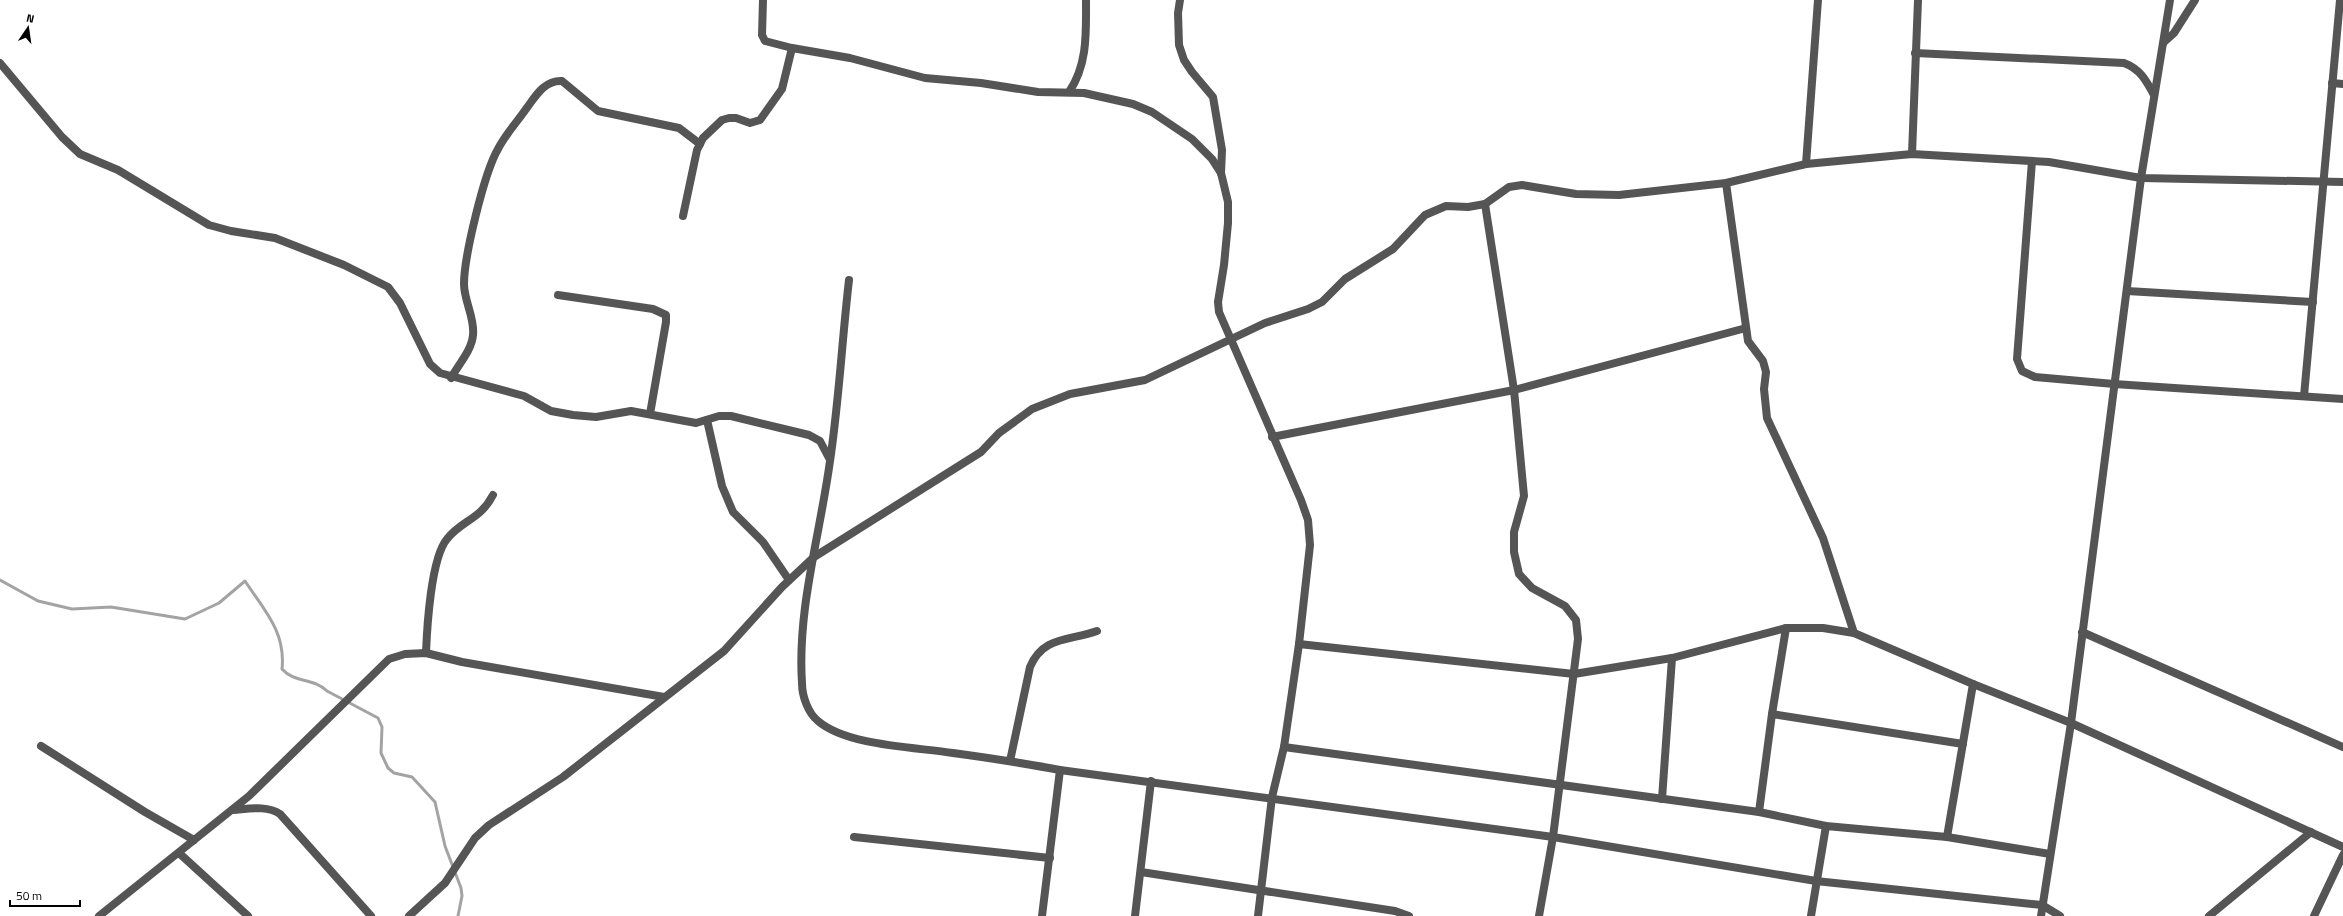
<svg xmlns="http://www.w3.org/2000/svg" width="2343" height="916" font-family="'Titillium Web',sans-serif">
  <rect width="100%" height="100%" fill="#fff"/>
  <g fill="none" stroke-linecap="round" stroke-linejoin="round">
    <path stroke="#a3a3a3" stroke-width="3" d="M0,580L38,601L72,609L111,607L185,619L219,603L245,581C264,610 286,632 282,669C294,683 314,678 327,691L378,718L382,727L381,753L388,768L394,773L412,777L435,802L445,846L461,888L462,896L458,916"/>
    <g stroke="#555" stroke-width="8">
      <path d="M763,0L762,35L765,41L792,48"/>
      <path d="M1180,0L1178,13L1179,45L1184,60L1192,72L1213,97L1222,150L1221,173"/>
      <path d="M2164,42L2174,33L2195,0"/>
      <path d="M1915,53L2124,63C2140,69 2146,80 2154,95"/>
      <path d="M0,63L62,137L80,154L118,170L209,225L231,231L275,238L344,265L388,287L400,303L430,364L440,373L524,396L551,411L573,415L596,417L631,411L696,423L719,416H731L809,435L820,441L829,458"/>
      <path d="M2332,83L2343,84"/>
      <path d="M1069,92C1088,64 1086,32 1086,0"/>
      <path d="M1912,154L1918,0"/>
      <path d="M2032,161L2017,359L2022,371L2035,377L2114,384L2343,399"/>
      <path d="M1806,164L1818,0"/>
      <path d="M1726,183L1748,341L1763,361L1766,372L1764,389L1767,418L1823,538L1854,633"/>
      <path d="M1485,204L1514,390L1524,496L1514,532V552L1519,574L1532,588L1565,606L1576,620L1578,639L1553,837L1539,916"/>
      <path d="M683,216L697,150L703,138L722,120L729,118H736L750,123L760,120L782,89L792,48L850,58L925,78L981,83L1038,92L1084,93L1133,104L1152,112L1192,139L1212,159L1221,173L1228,202V223L1224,265L1218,302L1219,312L1301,500L1308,520L1310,545L1299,644L1284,747L1272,797L1258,916"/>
      <path d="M849,280C842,340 839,401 830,461C820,535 797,609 802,683C802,696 808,713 818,721C847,746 915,747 953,753C989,758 1024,763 1060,770L1553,837L1816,881L2042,905L2060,916"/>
      <path d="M2127,291L2313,302"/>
      <path d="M558,295L653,309L666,315V322L650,414"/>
      <path d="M451,378C458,365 472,350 473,335C475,318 464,301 464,284C464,257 484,173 498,149C505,135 517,122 526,109C535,97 544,80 562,81L598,111L679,128L700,144"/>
      <path d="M2304,396L2340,0"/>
      <path d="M707,420L722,486L733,512L763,542L789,580"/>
      <path d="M1272,437L1514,390L1746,328"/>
      <path d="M2082,632L2343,747"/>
      <path d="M1299,644L1574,674L1672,658L1786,628H1823L1854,633L1973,684L2071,723L2343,847"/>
      <path d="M426,653C427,627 431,558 447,539C462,520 480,520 493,495"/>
      <path d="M1772,714L1963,744"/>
      <path d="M41,746L145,812L194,840"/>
      <path d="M1284,747L1759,812L1826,826L1947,837L2050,854"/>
      <path d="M1010,761L1030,667C1043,636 1069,641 1097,631"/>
      <path d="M1662,799L1672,658"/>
      <path d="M233,810C248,809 267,805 280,814L371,916"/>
      <path d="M1759,812L1772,714L1786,628"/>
      <path d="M854,837L1050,858"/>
      <path d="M1947,837L1973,684"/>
      <path d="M179,853L248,916"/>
      <path d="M1141,872L1395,911L1409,916"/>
      <path d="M99,916L249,796L389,659L405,654L426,653L462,662L664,697"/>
      <path d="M409,916L445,883L475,838L489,825L563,777L724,651L782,587L814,557L981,452L999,433L1032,409L1070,394L1145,380L1265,323L1308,309L1322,302L1345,279L1393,249L1425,215L1446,206L1468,207L1485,204L1509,187L1522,185L1576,194L1619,195L1726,183L1806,164L1912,154L2049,162L2141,178L2343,182"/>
      <path d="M1042,916L1060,770"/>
      <path d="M1135,916L1151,781"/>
      <path d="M1811,916L1826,826"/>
      <path d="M2041,916L2071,723L2141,178L2170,0"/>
      <path d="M2209,916L2311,832"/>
      <path d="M2314,916L2343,855"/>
    </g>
  </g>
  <g transform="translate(28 28) rotate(13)" stroke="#ffffff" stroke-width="3" paint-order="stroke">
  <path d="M0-3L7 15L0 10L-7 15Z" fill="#000000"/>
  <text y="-6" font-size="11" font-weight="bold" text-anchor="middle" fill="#000000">N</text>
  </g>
  <path d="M10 900v6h70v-6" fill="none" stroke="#000000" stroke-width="2"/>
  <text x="16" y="900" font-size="12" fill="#000000" stroke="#ffffff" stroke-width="3" paint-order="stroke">50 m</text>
</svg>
